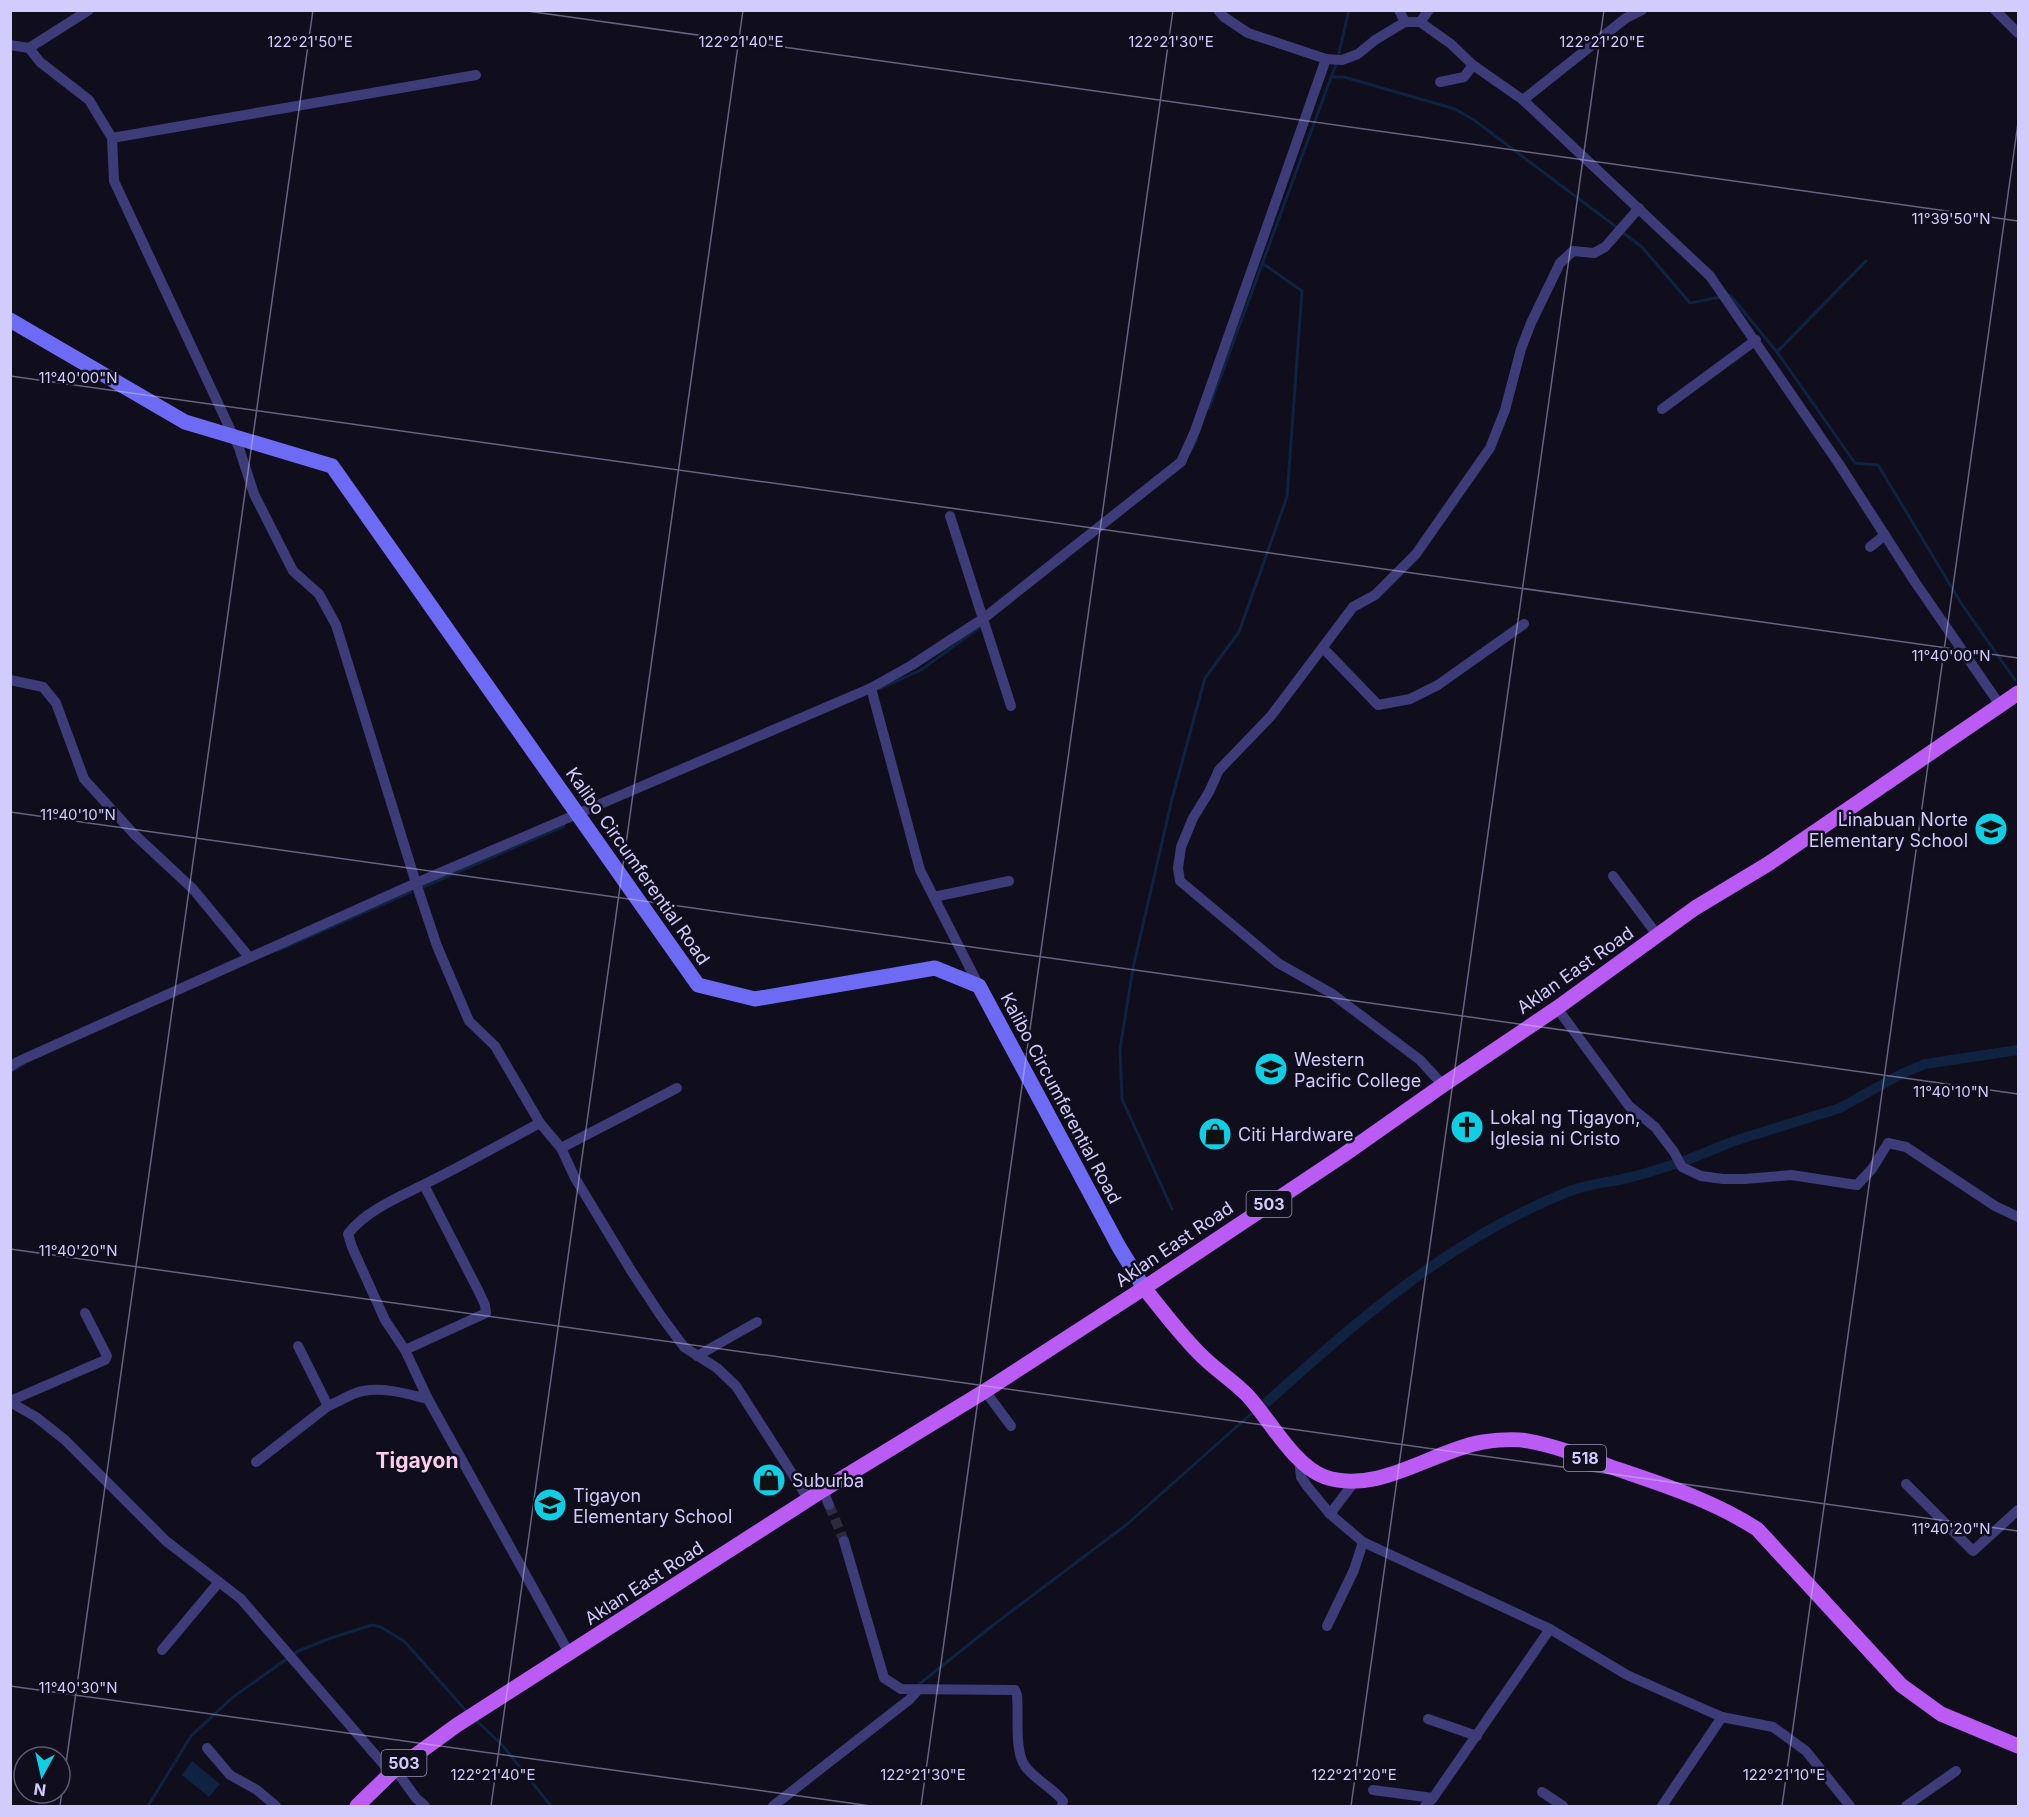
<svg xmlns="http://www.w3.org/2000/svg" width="2029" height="1817" font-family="Inter,sans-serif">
  <rect width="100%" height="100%" fill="#100d1d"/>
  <path fill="#0f223f" d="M192,1761L220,1784L209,1797L182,1775Z"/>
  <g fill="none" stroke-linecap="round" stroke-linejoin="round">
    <g stroke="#0f223f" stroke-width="3">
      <path d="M1339,53L1349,10"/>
      <path d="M1333,77H1344L1455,109L1474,120L1615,226"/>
      <path d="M1622,232L1642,247L1690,303L1721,297"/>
      <path d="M1727,296L1730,295L1777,352L1855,463L1878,465L1961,603L2015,680"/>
      <path d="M1777,352L1866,261"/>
      <path d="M1209,408L1336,64"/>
      <path d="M1190,452L1197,439"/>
      <path d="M879,689L921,670L980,627"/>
      <path d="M423,887L564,826"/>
      <path d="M277,951L411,892"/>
      <path d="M10,1072L24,1064"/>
      <path d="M1172,1209L1122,1099L1120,1049L1133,968L1172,799L1205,678L1239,632L1287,497L1302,291L1262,263"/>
      <path d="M918,1685L992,1626L1126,1525L1252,1413"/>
      <path d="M477,1721L503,1746L551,1806"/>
      <path d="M148,1806L191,1736L233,1697L298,1651L331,1638L372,1625L381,1627L405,1642L468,1713"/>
    </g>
    <g stroke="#0f223f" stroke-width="10">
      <path d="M1682,1162L1734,1141L1840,1108L1901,1074L1925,1064L2018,1050"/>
      <path d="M1266,1403C1358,1320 1452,1237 1570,1191C1585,1185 1603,1183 1618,1180C1638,1176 1657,1170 1675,1164"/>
    </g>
    <path stroke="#2d2a3e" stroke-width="10" stroke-dasharray="10 5" stroke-linecap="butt" d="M829,1505L844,1541"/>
    <g stroke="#3d3b78" stroke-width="10">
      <path d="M1218,10L1224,17L1248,33L1326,59L1342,60L1358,54L1375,40L1405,22H1420L1451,44L1473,65L1523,100L1710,276L1839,464L1915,582L2000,705"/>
      <path d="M1399,10L1405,22"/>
      <path d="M1995,10L2018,33"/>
      <path d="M1420,22L1429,10"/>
      <path d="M10,45L29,48L40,62L89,100L112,138L114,181L239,448L254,494L293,571L319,594L336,625L416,883L437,946L469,1021L495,1046L540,1123L561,1148L575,1178L632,1272L661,1316L684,1347L717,1368L736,1386L809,1500"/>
      <path d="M29,48L89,10"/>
      <path d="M1440,82L1464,77L1473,65"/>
      <path d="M1523,100L1626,18L1642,10"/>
      <path d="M112,138L476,75"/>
      <path d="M1662,409L1756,340"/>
      <path d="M950,516L1011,706"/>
      <path d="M1870,547L1885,535"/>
      <path d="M1323,648L1378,705L1410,699L1438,685L1524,624"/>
      <path d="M10,680L43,687L56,703L84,779L134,834L193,889L249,957"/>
      <path d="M871,688L920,870L979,986"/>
      <path d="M1613,876L1658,936"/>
      <path d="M934,897L1009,881"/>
      <path d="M1557,1008L1629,1106L1655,1127L1674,1152L1682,1167L1701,1176L1723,1179H1745L1791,1175L1857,1185L1872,1169L1888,1143L1906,1147L1995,1206L2018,1217"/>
      <path d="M10,1067L17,1062L416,883L871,688L912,665L984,618L1181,462L1195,431L1326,59"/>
      <path d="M1443,1085L1420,1060L1331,993L1278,963L1180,881L1178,868L1181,847L1193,818L1209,792L1219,770L1271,716L1353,607L1375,595L1416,554L1490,448L1505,410L1521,349L1531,323L1560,263L1573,251L1594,253L1605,247L1639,208"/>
      <path d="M540,1123C502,1143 464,1165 425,1184C401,1196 365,1211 348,1234L352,1247L385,1320L405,1350L428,1399L569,1653"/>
      <path d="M561,1148L677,1088"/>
      <path d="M298,1346L328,1406C339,1402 351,1393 363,1391C385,1387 407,1394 428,1399"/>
      <path d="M405,1350L486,1313L485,1305L479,1292L424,1185"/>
      <path d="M697,1356L757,1322"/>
      <path d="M985,1391L1011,1426"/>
      <path d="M10,1401L105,1360L107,1356L85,1313"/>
      <path d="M10,1402L36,1417L65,1440L166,1541L241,1599L391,1773"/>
      <path d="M1299,1459L1301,1477L1307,1486L1330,1514L1363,1542L1550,1629L1627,1675L1690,1703L1722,1717L1773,1727L1806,1751L1850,1806"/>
      <path d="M256,1462L328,1406"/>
      <path d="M1906,1484L1973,1551L2018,1510"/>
      <path d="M823,1490L829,1505"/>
      <path d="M1330,1514L1355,1481"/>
      <path d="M844,1541L884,1678L901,1689L1015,1690L1017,1695C1019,1713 1014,1751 1025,1766C1035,1780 1052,1787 1063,1801L1062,1806"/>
      <path d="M1327,1626L1354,1570L1363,1542"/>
      <path d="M162,1650L219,1582"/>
      <path d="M1428,1719L1477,1736"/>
      <path d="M207,1748L230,1775L257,1790L276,1806"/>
      <path d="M395,1769L416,1798L425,1806"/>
      <path d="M1373,1790L1433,1798"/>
      <path d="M1542,1792L1563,1806"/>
      <path d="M773,1806L910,1699L918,1690"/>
      <path d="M1425,1806L1433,1798L1550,1629"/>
      <path d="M1662,1806L1722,1717"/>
      <path d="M1906,1806L1956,1771"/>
    </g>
    <path stroke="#6d6af4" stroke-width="15" d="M10,320L185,422L332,466L698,985L755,999L935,968L979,986L1119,1247L1144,1288"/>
    <g stroke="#ba5bf3" stroke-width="15">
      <path d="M1144,1288C1163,1311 1181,1336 1203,1357C1217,1371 1234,1381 1248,1396C1270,1420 1294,1466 1325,1477C1379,1495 1431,1451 1483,1442C1497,1440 1513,1438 1528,1441C1556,1446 1584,1457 1611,1467C1661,1484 1712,1500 1757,1529L1901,1685L1941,1714L2018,1746"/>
      <path d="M357,1806L391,1773L457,1725L823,1490L985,1391L1144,1288L1342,1156L1443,1085L1557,1008L1695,908L1768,864L2018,693"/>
    </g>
  </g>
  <path fill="none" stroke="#d1ccfb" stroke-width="1.5" stroke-opacity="0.45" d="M520,10L2018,221M10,376L2018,658M10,812L2018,1094M10,1249L2018,1531M10,1686L871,1806M60,1806L313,10M491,1806L743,10M921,1806L1173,10M1351,1806L1604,10M1782,1806L2018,123"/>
  <defs>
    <symbol id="school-disc" viewBox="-11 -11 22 22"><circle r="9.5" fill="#10cfe4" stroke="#100d1d"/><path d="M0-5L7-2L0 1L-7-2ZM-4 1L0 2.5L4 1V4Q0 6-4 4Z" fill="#111"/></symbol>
    <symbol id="university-disc" viewBox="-11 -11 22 22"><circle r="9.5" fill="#10cfe4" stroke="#100d1d"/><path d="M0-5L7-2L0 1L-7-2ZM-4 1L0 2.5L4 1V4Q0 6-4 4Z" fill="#111"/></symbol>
    <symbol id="church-disc" viewBox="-11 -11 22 22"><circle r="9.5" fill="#10cfe4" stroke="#100d1d"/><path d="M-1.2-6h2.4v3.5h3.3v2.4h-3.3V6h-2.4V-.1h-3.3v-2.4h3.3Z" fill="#111"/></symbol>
    <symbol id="shop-disc" viewBox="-11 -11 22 22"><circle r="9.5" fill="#10cfe4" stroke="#100d1d"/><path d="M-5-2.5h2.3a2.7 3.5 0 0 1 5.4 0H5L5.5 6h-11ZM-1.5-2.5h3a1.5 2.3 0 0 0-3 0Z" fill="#111"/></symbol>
  </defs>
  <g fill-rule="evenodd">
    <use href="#school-disc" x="1972" y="810" width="38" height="38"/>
    <use href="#university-disc" x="1252" y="1050" width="38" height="38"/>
    <use href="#church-disc" x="1448" y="1108" width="38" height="38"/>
    <use href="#shop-disc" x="1196" y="1115" width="38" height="38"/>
    <use href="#shop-disc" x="750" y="1461" width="38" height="38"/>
    <use href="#school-disc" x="531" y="1486" width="38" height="38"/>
  </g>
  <g text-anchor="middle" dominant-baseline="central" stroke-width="5" stroke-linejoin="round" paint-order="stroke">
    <g fill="#100d1d" stroke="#9793b8" stroke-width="1.5">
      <rect x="1246.5" y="1191" width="45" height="26" rx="4.5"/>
      <rect x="1564" y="1445" width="42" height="26" rx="4.5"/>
      <rect x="381.5" y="1750" width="45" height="26" rx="4.5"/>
    </g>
    <g font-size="16" font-weight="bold" fill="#d1ccfb">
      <text x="1269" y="1204">503</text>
      <text x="1585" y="1458">518</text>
      <text x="404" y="1763">503</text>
    </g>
    <g font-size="18" fill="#d1ccfb" stroke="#100d1d" text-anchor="start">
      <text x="1968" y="819" text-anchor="end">Linabuan Norte<tspan x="1968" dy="21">Elementary School</tspan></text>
      <text x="1294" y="1059">Western<tspan x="1294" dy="21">Pacific College</tspan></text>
      <text x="1490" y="1117">Lokal ng Tigayon,<tspan x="1490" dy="21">Iglesia ni Cristo</tspan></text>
      <text x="1238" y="1134">Citi Hardware</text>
      <text x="792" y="1480">Suburba</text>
      <text x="573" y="1495">Tigayon<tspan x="573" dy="21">Elementary School</tspan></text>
    </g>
    <g font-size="18" fill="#d1ccfb" stroke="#100d1d">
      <text transform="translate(638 866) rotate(55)">Kalibo Circumferential Road</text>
      <text transform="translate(1575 970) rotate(-35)">Aklan East Road</text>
      <text transform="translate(1061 1098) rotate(62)">Kalibo Circumferential Road</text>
      <text transform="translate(1174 1244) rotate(-34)">Aklan East Road</text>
      <text transform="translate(644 1583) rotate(-33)">Aklan East Road</text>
    </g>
    <g font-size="21" font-weight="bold" fill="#fcceeb" stroke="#100d1d">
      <text x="417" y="1460">Tigayon</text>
    </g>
  </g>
  <g font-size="15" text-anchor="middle" fill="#d1ccfb" stroke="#100d1d" stroke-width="5" stroke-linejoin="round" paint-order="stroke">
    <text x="310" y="47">122°21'50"E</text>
    <text x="741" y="47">122°21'40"E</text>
    <text x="1171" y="47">122°21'30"E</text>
    <text x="1602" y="47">122°21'20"E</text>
    <text x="1951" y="224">11°39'50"N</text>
    <text x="78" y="383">11°40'00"N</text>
    <text x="1951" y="661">11°40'00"N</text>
    <text x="78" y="820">11°40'10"N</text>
    <text x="1951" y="1097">11°40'10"N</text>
    <text x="78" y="1256">11°40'20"N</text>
    <text x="1951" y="1534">11°40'20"N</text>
    <text x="78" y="1693">11°40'30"N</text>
    <text x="493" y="1780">122°21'40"E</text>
    <text x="923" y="1780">122°21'30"E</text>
    <text x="1354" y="1780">122°21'20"E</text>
    <text x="1784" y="1780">122°21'10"E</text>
  </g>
  <rect width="2029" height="1817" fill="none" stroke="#d1ccfb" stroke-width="24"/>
  <g transform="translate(42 1775) rotate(188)"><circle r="28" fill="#100d1d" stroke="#5d5976" stroke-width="1.5"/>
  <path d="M0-4.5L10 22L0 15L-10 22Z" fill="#10cfe4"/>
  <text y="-9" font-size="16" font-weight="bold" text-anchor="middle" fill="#d1ccfb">N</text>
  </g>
</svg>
